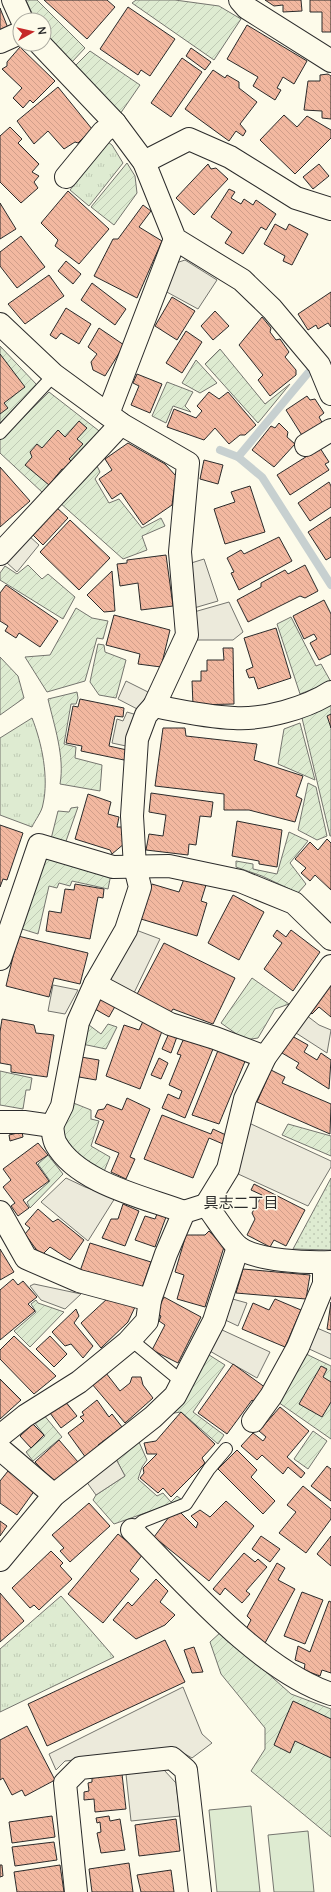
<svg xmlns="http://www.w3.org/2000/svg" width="331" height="1892" font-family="Manrope,'Noto Sans JP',sans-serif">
  <defs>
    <pattern id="grass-tufts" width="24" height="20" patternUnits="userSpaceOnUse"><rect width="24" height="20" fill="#deebd1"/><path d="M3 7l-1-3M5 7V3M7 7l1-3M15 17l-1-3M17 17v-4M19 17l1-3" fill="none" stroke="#bfcab4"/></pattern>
    <pattern id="park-dots" width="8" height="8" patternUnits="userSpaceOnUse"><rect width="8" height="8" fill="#deebd1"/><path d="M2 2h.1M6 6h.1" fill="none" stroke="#bfcab4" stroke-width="1.8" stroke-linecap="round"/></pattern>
    <pattern id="garden-furrows" width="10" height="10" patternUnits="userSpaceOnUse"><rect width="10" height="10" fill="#deebd1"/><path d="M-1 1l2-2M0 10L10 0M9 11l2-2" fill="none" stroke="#bfcab4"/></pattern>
    <pattern id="building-back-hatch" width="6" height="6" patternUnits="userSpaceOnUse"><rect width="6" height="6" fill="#f2b8a0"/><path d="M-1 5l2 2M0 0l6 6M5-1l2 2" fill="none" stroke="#d09e8a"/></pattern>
  </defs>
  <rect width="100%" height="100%" fill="#fdfbea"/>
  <g fill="url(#grass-tufts)" stroke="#74746e">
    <path d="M108,142L112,145L123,163L89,206L70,190Z"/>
    <path d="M32,718C42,743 49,778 43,804C42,812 35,820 32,827L0,815V738Z"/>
    <path d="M61,1596L114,1657L0,1712V1649Z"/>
  </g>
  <path fill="url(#park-dots)" stroke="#74746e" d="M331,1178V1250L293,1249Z"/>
  <g fill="url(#garden-furrows)" stroke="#74746e">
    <path d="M26,0H37L85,48L72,62L44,33V20H35Z"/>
    <path d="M136,0H175L219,6L241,19L214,60L132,3Z"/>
    <path d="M90,51L140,85L120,114L75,66Z"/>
    <path d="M127,163L135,176L137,193L114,225L91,207Z"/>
    <path d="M0,346L37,385L0,423Z"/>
    <path d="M220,349L265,404L290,384L258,423L205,364Z"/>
    <path d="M196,360L217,383L200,393L182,383Z"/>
    <path d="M167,382L193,392L185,406L191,412L173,406L166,423L152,416Z"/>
    <path d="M49,392L103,434L43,493L0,453V440Z"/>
    <path d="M97,466L100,472L95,479L109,503L119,499L142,528L161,518L165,526L142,536L147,550L123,559L59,502Z"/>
    <path d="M28,565L42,579L48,574L75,597L63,619L0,580V573L5,566L17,574Z"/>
    <path d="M76,608L92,618L108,621L103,639L97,638L85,681L47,692L25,657L50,655Z"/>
    <path d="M291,617L316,666L321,664L331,682L300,694L277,624Z"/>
    <path d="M98,644L104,645L105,652L126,660L116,698L99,695L90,682Z"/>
    <path d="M0,657L18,676L24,698L0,715Z"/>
    <path d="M77,692L78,698L76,704H71L64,744L76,747L75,758L102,765L100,791L60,784C65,757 54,725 48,699Z"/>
    <path d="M331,702V836H330L302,718Z"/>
    <path d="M300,723L315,780L278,764L284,729Z"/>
    <path d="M308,783L316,787L327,836L317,840L298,830Z"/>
    <path d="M78,807L65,844L51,839L58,811L69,812L71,808Z"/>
    <path d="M289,832L308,841L290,863L306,884L298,893L262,876L236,867V861L253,864V869L277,874Z"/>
    <path d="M43,857L111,874L108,889L72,881L70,886L59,883L57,888L49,886L38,934L22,929Z"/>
    <path d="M252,978L289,1004L275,1009L258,1038L245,1040L221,1023Z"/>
    <path d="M85,1022L101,1034L108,1024L117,1027L106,1049L82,1044Z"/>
    <path d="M0,1071L32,1078L30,1090H26L23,1109L0,1105Z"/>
    <path d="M71,1102L91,1110V1119L99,1121L91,1146L110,1157L103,1174L64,1144L61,1129Z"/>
    <path d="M288,1124L331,1136V1156L282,1135Z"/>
    <path d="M48,1155L63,1174L30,1208L27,1202L50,1181L38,1164Z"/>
    <path d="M36,1300L38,1303L64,1312L30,1347L14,1331L36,1312L31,1304Z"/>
    <path d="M206,1353L225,1365L193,1412L224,1435L218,1444L181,1412L168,1414Z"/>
    <path d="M304,1353L331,1366V1439L275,1400Z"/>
    <path d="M43,1414L62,1437L33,1461L26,1452L45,1436L34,1422Z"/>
    <path d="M313,1431L327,1441L308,1469L294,1459Z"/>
    <path d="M139,1442L147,1460L142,1467L138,1479L157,1496L163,1493L171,1502L177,1496L182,1500L114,1524L93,1500L96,1495L125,1476L116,1459Z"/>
    <path d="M221,1632L291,1694L331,1709V1837L251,1771L265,1749V1728L221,1674L210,1642Z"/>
  </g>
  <g fill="#deebd1" stroke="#74746e">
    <path d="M251,1806L260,1892H217L209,1810Z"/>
    <path d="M308,1831L314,1892H274L268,1835Z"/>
  </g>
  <g fill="#eceadb" stroke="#74746e">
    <path d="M185,260L217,280L198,309L165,291L176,263Z"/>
    <path d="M28,535L39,545L17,572L6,562Z"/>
    <path d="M204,559L218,601L194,608L188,564Z"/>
    <path d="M229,602L243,632L233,640H196L194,612Z"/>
    <path d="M126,681L152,694L141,711L118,699Z"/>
    <path d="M127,712L137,715L126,746L112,743L117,719L123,721Z"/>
    <path d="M136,930L160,939L133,995L106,979Z"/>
    <path d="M53,985L78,990L65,1014L48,1011Z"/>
    <path d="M306,1015L319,1025L331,1030L327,1053L293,1031Z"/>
    <path d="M249,1123L331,1161V1167L308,1206L236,1173Z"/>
    <path d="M66,1178L85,1187L115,1198L88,1241L41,1202Z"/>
    <path d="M34,1284L81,1294L65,1309L41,1300L30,1286Z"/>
    <path d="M229,1298L247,1303L238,1326L221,1318Z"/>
    <path d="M317,1328L331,1334V1359L307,1348Z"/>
    <path d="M220,1329L270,1352L257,1378L208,1350Z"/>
    <path d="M116,1459L125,1476L96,1495L86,1481Z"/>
    <path d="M183,1687L202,1734L212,1743L192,1758L178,1750L65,1761L56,1770L49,1754Z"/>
    <path d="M164,1770L176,1783L180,1816L131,1821L126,1774Z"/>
  </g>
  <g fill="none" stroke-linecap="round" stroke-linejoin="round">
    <g stroke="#c7d0d0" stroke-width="8">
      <path d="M220,450L238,457L262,477L331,585"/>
      <path d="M238,457L308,373"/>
    </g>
  </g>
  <g fill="url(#building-back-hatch)" stroke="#2b2b2b">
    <path d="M44,0H107L115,7L87,39Z"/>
    <path d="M265,0H301L302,11L283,12V5L274,6Z"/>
    <path d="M310,0H331V32H322V12H310Z"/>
    <path d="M128,7L175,39L150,76L141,70L138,75L100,49Z"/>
    <path d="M0,8L8,28L0,30Z"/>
    <path d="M247,25L307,61L294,84L283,77L277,88L281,90L275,100L253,86L258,77L227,59Z"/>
    <path d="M20,47L55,81L33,103L30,100L23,108L13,98L22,88L2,69L7,66V62Z"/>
    <path d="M191,48L211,62L205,70L186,56Z"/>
    <path d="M182,58L202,72L171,117L151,103Z"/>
    <path d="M213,70L225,78L227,75L239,82V88L257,102L240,124L246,131L243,136L236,131L229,141L185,109Z"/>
    <path d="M328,74L331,76V119L322,118V111L304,110L308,81H320V75Z"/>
    <path d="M58,87L92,129L78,143L75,142L64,149L48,131L34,144L17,121Z"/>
    <path d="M284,115L297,127L307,116L331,130V138L295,174L260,140Z"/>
    <path d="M10,127L22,139L18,143L39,164L32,172L39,176L34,182L38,188L21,203L0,182V136Z"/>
    <path d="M208,164L211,169L216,168L228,179L194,215L176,198Z"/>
    <path d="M319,164L329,176L313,189L303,177Z"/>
    <path d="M229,189L235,192L231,198L241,204L244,199L253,205L256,200L276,214L266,230L261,227L243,254L225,243L232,232L211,217Z"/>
    <path d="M68,191L109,229L79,264L55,246L58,240L41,223Z"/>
    <path d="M0,203L16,229L0,239Z"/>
    <path d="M143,205L151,211L139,227L162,241L137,298L94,276L113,239H118Z"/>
    <path d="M275,224L286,230L289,224L308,234L292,265L283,261L285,256L264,244Z"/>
    <path d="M21,236L45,267L17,288L0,266V252Z"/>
    <path d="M66,261L81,274L73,284L58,271Z"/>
    <path d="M49,275L64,296L25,324L8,304Z"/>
    <path d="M92,283L126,309L115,325L81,300Z"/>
    <path d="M331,292V327L328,323L318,329L316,325L308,330L298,314Z"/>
    <path d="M172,297L195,311L177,340L155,326Z"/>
    <path d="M66,308L91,324L79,344L61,333L56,339L50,335Z"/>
    <path d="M215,311L229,326L213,340L201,326Z"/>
    <path d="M262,317L271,328L270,332L276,340L280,339L289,352L285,357L296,370V375L270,396L258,380L263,375L239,345Z"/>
    <path d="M99,328L124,345L105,376L93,370L91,362L97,354L88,347Z"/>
    <path d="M186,331L202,342L182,373L166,363Z"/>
    <path d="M0,354L25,387L4,403L8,408L0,414Z"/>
    <path d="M137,374L162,384L150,413L131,405L139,386L133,383Z"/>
    <path d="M209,392L219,399L228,392L256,425L245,435H240L229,444L215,428L204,440L167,427L174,409L196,418L202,411L197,406Z"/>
    <path d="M307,396L310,400L315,399L324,413L319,417L323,424L303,437L286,410Z"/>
    <path d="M79,421L87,428L77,439L83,444L69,459L73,463L67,470L62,469L49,485L25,465L32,457L30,452L37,444L42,448L58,430L65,437Z"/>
    <path d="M279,423L288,432L287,437L295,444L274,467L252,450L271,426L275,428Z"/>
    <path d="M128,443L165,464L176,476L172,505L143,525L121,493L112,499L99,479L112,470L105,459Z"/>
    <path d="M320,448L329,462L325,464L329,470L290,495L277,475Z"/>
    <path d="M204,460L223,465L218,484L200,479Z"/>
    <path d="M0,467L30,501L0,527Z"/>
    <path d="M329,482L331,486V507L310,521L298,503Z"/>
    <path d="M250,486L265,532L225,544L214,509L235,502L231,492Z"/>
    <path d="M56,507L68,518L43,545L32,534Z"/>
    <path d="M331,517V557L326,560L308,532Z"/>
    <path d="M70,520L110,558L79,590L40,552Z"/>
    <path d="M279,537L292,561L239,590L231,573L234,572L227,558L241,550L244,554Z"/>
    <path d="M166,555L173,606L141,610L138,583L120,586L117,564L127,563V560Z"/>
    <path d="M305,565L318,591L305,598L300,596L248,622L237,600L261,587V583L285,570L288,574Z"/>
    <path d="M112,571L115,611L104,612L87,595Z"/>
    <path d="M6,585L58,621L40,647L19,633L16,638L5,631L8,626L0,621V593Z"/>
    <path d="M324,600L331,614V654L319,660L310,643L317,639L314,634L304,639L293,616Z"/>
    <path d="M114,615L170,630L161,667L138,664L140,654L106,645Z"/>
    <path d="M276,628L291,678L258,689L254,677L249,678L246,670L253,667L244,638Z"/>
    <path d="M223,648H233L234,704L193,705L192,681H201V671H207V660H224Z"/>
    <path d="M80,699L124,708L123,717L115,716L109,746L127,750L124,760L81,751L82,746L66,743L73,706L78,707Z"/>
    <path d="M331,714V728L327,716Z"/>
    <path d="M163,728H185L186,736L257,744L254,760L303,776L296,796L302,799L295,822L249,810H224V794L155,786Z"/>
    <path d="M151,793L213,802L211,817L200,816L196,845L189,844L188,855L146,850L149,834L163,836L166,815L149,812Z"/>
    <path d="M88,794L111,802L108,814L119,817L117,827H124L125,843L112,854L110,850L75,839Z"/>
    <path d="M237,821L282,830L277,867L259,864V861L232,856Z"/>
    <path d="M0,825L23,833L7,880L3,879L0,887Z"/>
    <path d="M327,839L331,843V890L315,875L310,881L301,873L306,868L295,859L310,842L318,850Z"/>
    <path d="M184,879L206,885L201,901L207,903L197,936L141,919L152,884L179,892Z"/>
    <path d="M75,884L104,889L103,898L98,897L90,939L46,931L49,911L61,913L65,889L74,890Z"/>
    <path d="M233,895L264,912L239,960L208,943Z"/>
    <path d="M277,930L286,937L291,930L320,952L293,991L264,969L282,943L273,936Z"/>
    <path d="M18,936L88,953L80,984L54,978L49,997L6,986Z"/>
    <path d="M164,943L235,978L213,1024L173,1009L169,1015L135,998Z"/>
    <path d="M331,981V1017L319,1007L312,1014L307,1010Z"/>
    <path d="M101,994L117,1003L109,1017L93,1008Z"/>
    <path d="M2,1019L34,1025L36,1033L54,1035L47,1077L11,1072V1065L0,1063V1032Z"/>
    <path d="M144,1019L164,1026L140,1089L106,1076L124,1025L139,1030Z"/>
    <path d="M170,1031L178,1034L171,1053L162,1049Z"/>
    <path d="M292,1036L308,1045L304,1052L317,1060L321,1053L331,1060L329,1089L296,1068L299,1063L282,1053Z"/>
    <path d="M184,1038L213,1049L185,1118L162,1108L168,1094L179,1099L182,1091L169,1085L181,1055L177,1054Z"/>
    <path d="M219,1048L246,1059L219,1124L192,1115Z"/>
    <path d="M81,1057L99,1060L96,1080L79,1077Z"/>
    <path d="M159,1058L168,1063L161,1079L151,1075Z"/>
    <path d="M271,1070L285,1077L282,1083L331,1104L330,1134L257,1102Z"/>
    <path d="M127,1098L150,1109L130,1157L135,1159L126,1179L111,1172L119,1153L95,1143L104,1121L95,1117L98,1110L104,1109L107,1104L122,1110Z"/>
    <path d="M162,1115L211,1134L213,1129L226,1135L223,1144L209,1138L193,1178L144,1159Z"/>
    <path d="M22,1132L23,1137L10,1141L9,1135Z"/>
    <path d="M38,1143L48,1155L36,1163L49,1181L23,1200L29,1208L18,1216L11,1206L15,1203L3,1187L11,1180L3,1169Z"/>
    <path d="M254,1184L305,1210L286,1246L274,1240L270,1247L247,1235L255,1219L252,1213L262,1195L251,1190Z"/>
    <path d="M123,1204L139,1211L125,1246L102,1238L111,1219H118Z"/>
    <path d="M38,1209L53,1222L58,1219L84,1240L70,1260L50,1247L41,1256L25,1234L30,1228L25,1224Z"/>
    <path d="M157,1214L166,1217L155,1247L135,1240L145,1216L155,1219Z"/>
    <path d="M209,1231L224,1247L205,1307L177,1299L184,1275L175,1272L186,1235H205Z"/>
    <path d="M90,1243L151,1262L142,1288L79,1274Z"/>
    <path d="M0,1249L14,1272L0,1280Z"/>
    <path d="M243,1269L310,1275L306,1299L236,1293Z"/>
    <path d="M13,1279L18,1285L23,1281L37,1297L28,1304L35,1311L0,1340V1290Z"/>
    <path d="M164,1297L201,1317L178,1363L152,1350L165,1325L159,1321L161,1316L156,1313Z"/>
    <path d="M108,1298L135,1307L128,1322L101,1348L81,1323Z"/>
    <path d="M275,1299L301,1310L285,1347L242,1329L253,1303L269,1310Z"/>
    <path d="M331,1302V1330L327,1329Z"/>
    <path d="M76,1309L79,1316L74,1323L93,1346L83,1358L71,1344L65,1346L52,1332Z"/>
    <path d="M14,1336L56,1376L34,1394L0,1359V1350Z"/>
    <path d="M50,1336L67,1354L54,1367L36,1349Z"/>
    <path d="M233,1364L266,1388L256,1403L252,1400L227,1434L198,1413Z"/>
    <path d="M321,1366L327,1369L323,1377L331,1382V1402L322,1417L299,1404Z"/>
    <path d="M106,1373L120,1391L130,1383L132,1377H141L143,1385L153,1398L125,1423L92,1384Z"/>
    <path d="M0,1379L21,1400L0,1419Z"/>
    <path d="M97,1400L109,1417L112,1414L122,1427L98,1445L100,1447L86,1458L68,1433L84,1421L80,1417L84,1415L82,1412Z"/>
    <path d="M65,1401L77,1416L61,1428L50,1413Z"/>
    <path d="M280,1407L309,1431L287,1457L305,1473L301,1478L288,1467L283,1474L262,1455L257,1460L241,1446L253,1433L263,1441L266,1437L259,1431Z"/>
    <path d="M181,1412L215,1444L202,1458L205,1463L171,1497L163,1488L158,1493L140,1478L144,1473L143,1468L157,1454H147L144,1443L156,1441Z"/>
    <path d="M33,1424L44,1435L31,1448L20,1436Z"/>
    <path d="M59,1440L78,1462L54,1482L35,1462Z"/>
    <path d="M237,1450L257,1470L251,1477L275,1501L263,1514L218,1469Z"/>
    <path d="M327,1466L331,1469V1501L311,1486Z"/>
    <path d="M8,1471L35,1490L17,1515L0,1503V1481Z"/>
    <path d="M303,1486L331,1509V1519L306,1553L279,1533L296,1512L287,1505Z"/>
    <path d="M226,1501L254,1526L209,1581L154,1537L169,1517L180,1512L196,1528L198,1523L191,1516L200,1510L210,1517Z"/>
    <path d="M89,1503L110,1526L70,1562L60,1551L64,1548L52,1535Z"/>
    <path d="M0,1521L7,1526L0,1536Z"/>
    <path d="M118,1534L143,1554L130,1571L139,1579L103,1623L68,1594Z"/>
    <path d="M261,1536L280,1549L270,1562L252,1549Z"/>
    <path d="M331,1536V1566L317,1554Z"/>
    <path d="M51,1551L63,1563L60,1566L72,1579L39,1610L34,1605L30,1608L12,1588Z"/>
    <path d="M244,1553L255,1562L258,1559L267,1567L246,1591L250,1594L242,1603L225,1588L220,1595L213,1589Z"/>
    <path d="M277,1563L285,1568L278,1580L295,1589L265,1643L245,1631L251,1620L247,1616Z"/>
    <path d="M156,1579L168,1591L160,1602L175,1615L165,1625L136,1639L113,1620L128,1602L132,1606Z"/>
    <path d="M302,1592L323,1600L305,1644L284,1636Z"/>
    <path d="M0,1593L24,1621L0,1642Z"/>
    <path d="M329,1601L331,1602V1673L322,1670L320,1676L304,1670L305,1664L295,1660L298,1646L310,1652Z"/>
    <path d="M165,1640L185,1682L47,1746L28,1704Z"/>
    <path d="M194,1647L203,1672L192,1673L184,1650Z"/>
    <path d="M293,1701L331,1719V1758L295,1741L290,1753L274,1745Z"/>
    <path d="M27,1726L55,1780L25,1796L22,1790L12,1795L3,1778L0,1780V1740Z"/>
    <path d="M122,1774L126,1809L95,1812L94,1799L84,1800V1792L89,1791L88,1783L92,1782V1778Z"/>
    <path d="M52,1816L55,1837L12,1843L9,1822Z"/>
    <path d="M109,1816L110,1821L120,1819L125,1850L101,1853L97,1833L101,1832L100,1822L97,1823L96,1818Z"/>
    <path d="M176,1819L180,1851L139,1856L135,1825Z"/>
    <path d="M54,1842L57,1860L15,1866L12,1847Z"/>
    <path d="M129,1863L133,1892H92L89,1869Z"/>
    <path d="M0,1865H2L3,1876L0,1877Z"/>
    <path d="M60,1865L64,1892H17L14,1872Z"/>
    <path d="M171,1870L174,1892H141L137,1875Z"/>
  </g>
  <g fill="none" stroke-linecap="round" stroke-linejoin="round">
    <defs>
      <g id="lane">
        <path d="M0,433L54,375"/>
        <path d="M130,1339L175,1376L185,1380"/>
        <path d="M132,1530L143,1521L186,1504L209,1469L226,1449"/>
      </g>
      <g id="street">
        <path d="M13,0L22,20"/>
        <path d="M240,0L247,8L331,61"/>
        <path d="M0,42L20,33"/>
        <path d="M40,44L115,123L144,162L175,239L242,280L272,309L319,365L331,394"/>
        <path d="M144,162L189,139L230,157L296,198L331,209"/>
        <path d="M66,177L103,132L115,123"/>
        <path d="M0,324L54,375L121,424L188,463L180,552L187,635L154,706L146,715L137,739L132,816L135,867L140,887L126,930L95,984L78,1022L62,1106L52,1126L24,1122H0"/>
        <path d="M108,414L175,239"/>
        <path d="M306,445L331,430"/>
        <path d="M0,554L121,424"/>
        <path d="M154,706C180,711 207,717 234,718C263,720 307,708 331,692"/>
        <path d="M0,959L39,845L113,867L169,866L240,881L294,903L331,939"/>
        <path d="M331,966L265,1057L245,1099L228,1169L206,1205C215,1216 228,1238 238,1247C256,1261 308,1263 331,1262"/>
        <path d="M95,984L170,1024L215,1038L265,1057"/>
        <path d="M52,1126C53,1131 53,1139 56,1144C78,1183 144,1197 184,1212"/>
        <path d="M0,1212L26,1258L79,1281L150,1300L166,1254L184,1212L206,1205"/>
        <path d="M253,1421L271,1396L298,1347L324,1284V1263"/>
        <path d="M0,1436L25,1416L79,1382L128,1342L147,1321L150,1300"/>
        <path d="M0,1449L54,1495"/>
        <path d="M132,1530C186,1584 258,1669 331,1694"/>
        <path d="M0,1560L54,1495L153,1417L175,1396L214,1321L238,1247"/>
        <path d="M76,1892L65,1783L80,1768L172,1758L186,1770L200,1892"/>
      </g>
    </defs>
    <use href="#lane" stroke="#2b2b2b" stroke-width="14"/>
    <use href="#street" stroke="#2b2b2b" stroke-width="24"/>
    <use href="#lane" stroke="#fdfbea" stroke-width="12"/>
    <use href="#street" stroke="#fdfbea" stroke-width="22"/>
  </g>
  <g text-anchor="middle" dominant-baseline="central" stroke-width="3" stroke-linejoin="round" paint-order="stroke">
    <g font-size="15" fill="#2b2b2b" stroke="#fdfbea">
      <text x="241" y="1202">具志二丁目</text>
    </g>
  </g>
  <g transform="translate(32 32) rotate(82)"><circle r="19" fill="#fdfbea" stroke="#a9a89e"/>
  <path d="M0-3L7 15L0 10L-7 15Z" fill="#c62828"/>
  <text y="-6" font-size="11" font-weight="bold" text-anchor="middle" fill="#2b2b2b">N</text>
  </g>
</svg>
